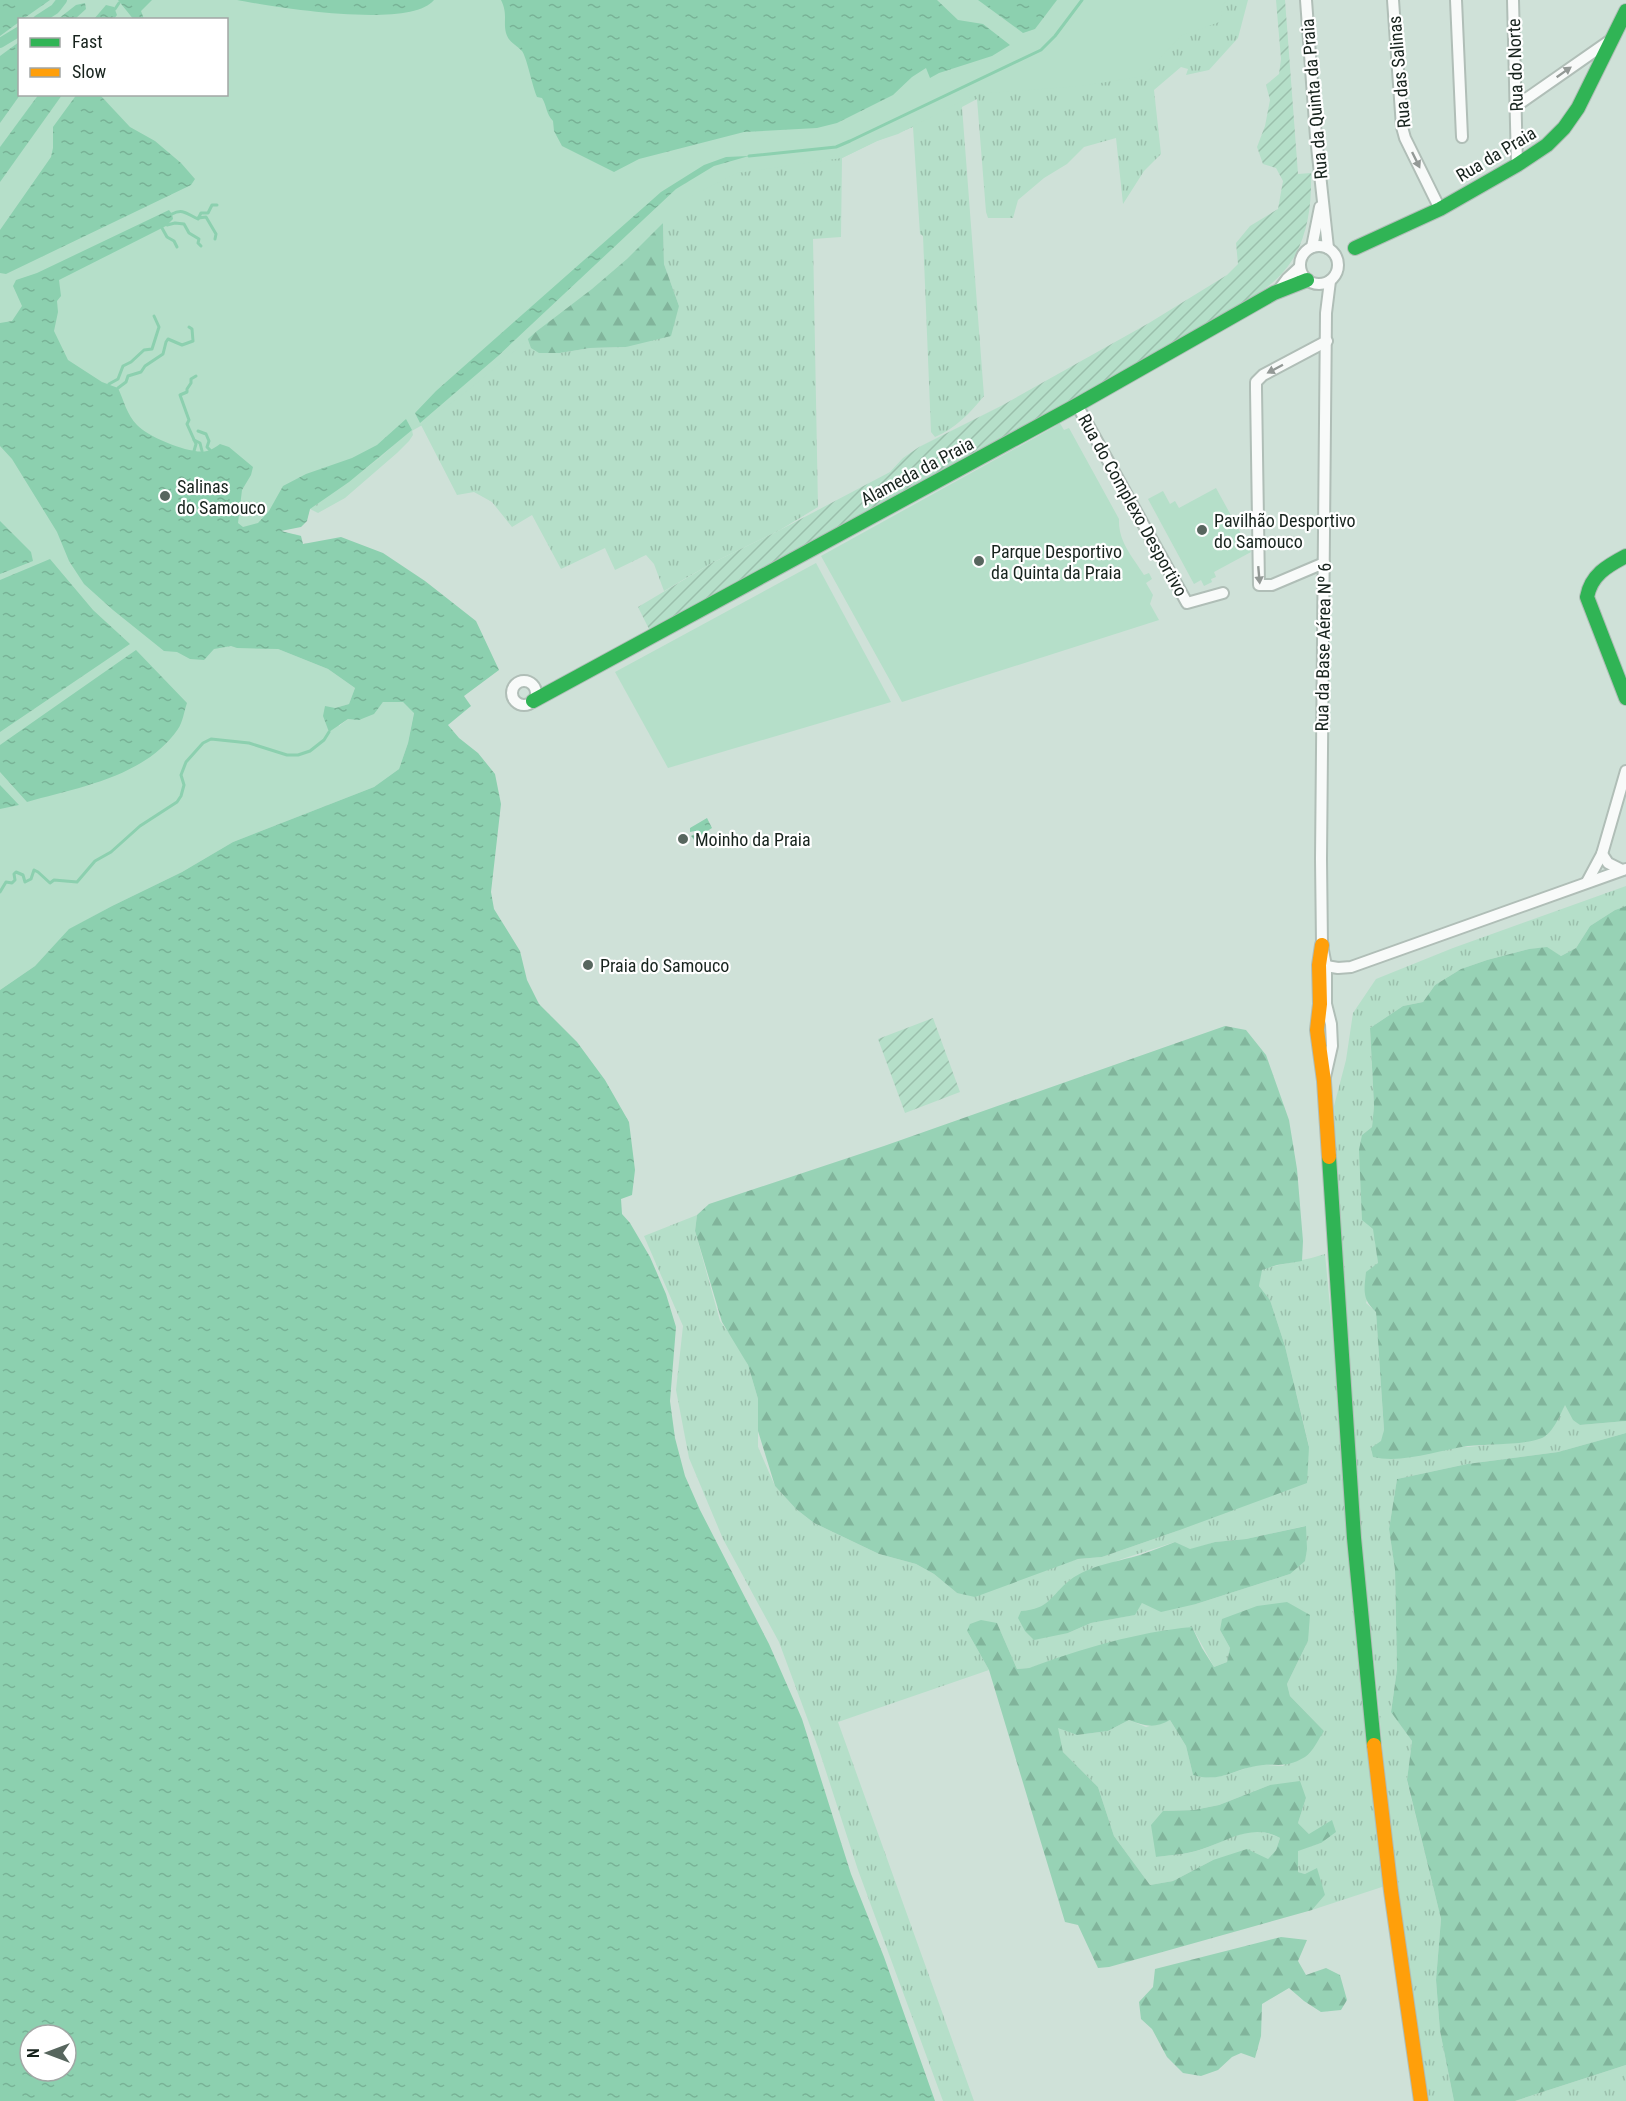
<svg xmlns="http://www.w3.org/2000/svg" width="1626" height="2101" font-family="'Roboto Condensed',sans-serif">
  <defs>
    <pattern id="grass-tufts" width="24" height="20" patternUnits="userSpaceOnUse" patternTransform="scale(1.5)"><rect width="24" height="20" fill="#b5dfc9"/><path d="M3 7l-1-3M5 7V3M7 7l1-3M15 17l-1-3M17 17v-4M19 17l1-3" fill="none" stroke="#9bbfac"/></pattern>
    <pattern id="forest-firs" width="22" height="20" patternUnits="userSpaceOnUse" patternTransform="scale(1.5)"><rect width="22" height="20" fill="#97d2b5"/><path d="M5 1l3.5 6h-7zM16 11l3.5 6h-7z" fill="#81b49b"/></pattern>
    <pattern id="garden-furrows" width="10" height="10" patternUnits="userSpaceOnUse" patternTransform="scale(1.5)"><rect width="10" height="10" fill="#b5dfc9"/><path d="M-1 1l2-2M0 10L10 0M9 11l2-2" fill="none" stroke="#9bbfac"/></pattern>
    <pattern id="water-ripples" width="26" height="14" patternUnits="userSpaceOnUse" patternTransform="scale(1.5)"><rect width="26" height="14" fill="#8cd0af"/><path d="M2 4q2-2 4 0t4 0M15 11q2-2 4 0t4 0" fill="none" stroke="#78b296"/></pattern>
  </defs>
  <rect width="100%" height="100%" fill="#cfe1d8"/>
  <g fill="url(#grass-tufts)" fill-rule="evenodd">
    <path d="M1057,0H1248L1238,38L1209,70L1186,75L1188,69L1181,67L1154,90L1161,154L1144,171L1123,204L1116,138L1084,147L1067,164L1044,178L1018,200L1013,218H988L986,212L977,99L962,107L984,396C971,412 955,429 935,437L931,432L923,236L920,234L913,127L877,141L842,158L841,237L813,239L818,507L780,530L712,563L664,591L654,564L646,555L615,570L605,548L561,569L532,515L512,527L492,502L474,492L457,495L421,425L412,430L413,435L409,441L397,453L345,498L318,513L310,509L381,457L403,436L0,273L226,94V20ZM663,223L664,264L679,306L626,347L590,348L560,353L525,331Z"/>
    <path d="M1626,886V906L1615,910L1590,926L1576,948L1561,956L1547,948L1529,949L1487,960L1461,969L1435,985L1423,1002L1403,1006L1370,1028L1374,1106L1372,1127L1362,1135L1378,1263L1366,1303L1376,1312L1384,1430L1382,1442L1467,1447L1520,1442L1565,1404L1580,1425L1626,1421V1433L1558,1452L1467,1464L1397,1479L1389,1529L1395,1570L1397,1669L1391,1711L1412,1741L1407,1781L1441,1919L1436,1980L1440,2031L1454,2101H1425L1396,1889L1374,1659L1355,1499L1341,1271L1334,1106L1346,1060L1353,1013L1376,979L1453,948Z"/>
    <path d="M697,1215L695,1231L720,1321L737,1344L748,1365L758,1399V1447L775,1486L796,1509L814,1523L879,1554L916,1564L934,1574L957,1593L1078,1559L1102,1557L1177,1531L1309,1446L1285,1346L1270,1300L1259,1286L1261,1270C1282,1263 1304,1261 1325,1254L1385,1886L1312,1910L1325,1895L1305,1874L1298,1872V1850L1321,1843L1309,1834L1298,1823L1306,1798L1270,1785L1219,1805L1194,1810L1163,1811L1156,1857C1173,1855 1192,1854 1208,1847C1235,1837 1251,1824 1280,1838L1276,1850L1268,1859L1213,1860L1173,1881L1150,1885L1114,1836L1098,1787L1063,1752L1057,1727L1077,1735L1108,1731L1129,1720L1146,1727L1170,1720L1186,1746L1193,1775C1218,1782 1231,1772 1254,1766C1263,1764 1274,1766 1283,1766L1324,1731L1290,1696L1287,1684L1308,1641L1220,1630L1230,1648L1227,1662L1214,1667L1192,1627L1113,1642L1029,1668L1017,1669L997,1623L967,1631L989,1670L838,1722L974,2101H943L858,1870L819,1750L779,1642L723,1539L689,1458L676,1390L683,1326L644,1236ZM1305,1526L1290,1574L1196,1604L1142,1603L1134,1615L1091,1623L1068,1633L1021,1611L1036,1610L1054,1598L1070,1580L1122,1559L1175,1542L1190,1550L1215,1542L1246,1539Z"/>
    <path d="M1626,2065V2101H1515Z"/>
  </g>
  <g fill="url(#forest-firs)">
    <path d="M663,223L664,264L679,306L671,336L626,347L590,348L560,353H539L531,348L525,331L622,238Z"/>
    <path d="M1626,906V1421L1580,1425L1573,1420L1565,1405C1560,1415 1553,1433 1542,1438C1525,1445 1488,1444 1468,1446C1438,1450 1403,1464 1373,1457L1371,1448L1381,1441L1384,1430L1376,1312C1362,1299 1364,1291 1366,1272L1378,1263L1373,1229L1362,1220L1359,1150L1362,1135L1372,1127L1374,1106L1370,1028L1403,1006L1423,1002L1435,985L1461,969L1487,960L1529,949L1547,947L1561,956L1576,948L1590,926L1615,910Z"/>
    <path d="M1225,1026L1246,1030L1266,1055L1289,1120L1297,1169L1303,1241L1302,1261L1277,1265L1262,1270L1259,1286L1270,1300L1285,1346L1309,1447L1307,1483L1177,1531L1102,1557L1078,1559L975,1597L957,1593L934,1574L916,1564L879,1554L814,1523L796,1509L775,1486L758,1431V1399L748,1365L722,1322L695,1231L697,1215L709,1204L884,1146Z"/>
    <path d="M1626,1433V2065L1515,2101H1454L1440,2031L1436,1980L1441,1919L1407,1780L1412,1741L1391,1712L1397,1669L1395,1570L1389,1529L1397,1479L1467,1464L1558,1452Z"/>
    <path d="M1306,1526L1307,1549L1305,1561L1290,1574L1196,1604L1161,1612L1142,1603L1135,1615L1091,1623L1068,1633L1034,1640L1025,1631L1018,1618L1021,1611C1050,1609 1050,1596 1070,1580C1090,1565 1117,1562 1140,1555C1152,1551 1164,1546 1175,1542L1190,1549L1215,1542L1246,1539Z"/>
    <path d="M1287,1602L1310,1615L1308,1641L1287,1684L1290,1696L1324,1731C1319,1738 1313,1752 1305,1757C1283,1770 1276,1762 1256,1766C1232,1770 1220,1783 1193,1775L1186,1746L1170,1720C1155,1729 1144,1726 1129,1720L1108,1731L1077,1735L1058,1728L1063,1752L1098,1787L1114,1836L1150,1885L1173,1881L1213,1860L1247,1849L1268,1859L1276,1850L1280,1838C1254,1824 1233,1838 1208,1847C1191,1854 1173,1855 1156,1857L1151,1825L1163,1811L1194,1810L1219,1805L1270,1785L1300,1781L1306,1798L1298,1823L1309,1834L1332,1820L1336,1832L1321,1843L1298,1851V1872L1305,1874L1317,1868L1325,1895L1312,1910L1109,1967L1098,1968L1078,1925L1065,1922L989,1670L967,1631L970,1624L981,1620L997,1623L1017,1669L1029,1668C1081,1649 1137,1632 1192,1627L1202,1648L1214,1667L1227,1662L1230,1648L1220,1630L1222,1619L1257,1606Z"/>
    <path d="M1281,1937L1307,1940L1298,1961L1306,1975L1326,1968L1340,1975L1347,2000L1341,2010L1321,2012L1304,2001L1289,1988L1262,2004L1261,2036L1255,2058L1241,2053L1232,2057L1218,2070L1201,2076L1183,2073L1167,2057L1152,2029L1141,2019L1139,2002L1153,1987L1155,1969Z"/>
  </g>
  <g fill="#b5dfc9" fill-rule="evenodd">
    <path d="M0,0H1228L1221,6L1222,21L1181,36L1143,76L1082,86L976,94L898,134L877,141L842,158L737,173L688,198L627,259L592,289L537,331L481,380L424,424L403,436L381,457L310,509C303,532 299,525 281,530C287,535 294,533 301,536L278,649L328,669L355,688L349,704L335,708L339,726L348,719C365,720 373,715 383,702H403L414,712L408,743L399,769L374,787L233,842L182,872L112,906L70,929L35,966L0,990ZM20,20H226V94H20Z"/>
    <path d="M1058,420L1064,430L1069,428L1119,519C1118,542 1133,557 1144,575L1149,573L1152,579L1146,583L1153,595L1150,604L1159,620L902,702L821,556L1056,426Z"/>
    <path d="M1216,488L1251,552L1214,572L1216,577L1211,579L1212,582L1204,586L1201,580L1194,584L1148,499L1163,491L1170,504L1175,501L1179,508Z"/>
    <path d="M816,563L891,702L668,768L615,672Z"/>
  </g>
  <g fill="url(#garden-furrows)">
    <path d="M1276,0H1285L1298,174L1311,173C1312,207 1307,245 1284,271C1269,289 1247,301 1228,313L962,466L649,629L638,607L712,563L780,530L890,472L903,458L919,447L1001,406L1149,323L1227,275L1238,264L1236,243L1250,226L1278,209L1283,181L1276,168L1263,164L1257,147L1265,126L1270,100L1266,85L1279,74L1281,59Z"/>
    <path d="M933,1018L960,1092L905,1113L878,1039Z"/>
  </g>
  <g fill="url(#water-ripples)" fill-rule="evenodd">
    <path d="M0,0H50L23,19L20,20L19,22L0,36Z"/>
    <path d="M118,0H152L141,11L144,19L134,20Z"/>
    <path d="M237,0H434C410,30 273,7 237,0Z"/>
    <path d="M501,0H937L958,20L983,24L1010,45L992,56L939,73L930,78L926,68L912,77L893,95L837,123L817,128L744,132L639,159L614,172L562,146L554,131L553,121C546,114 547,106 542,98L537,97C532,86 527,58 522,51C516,44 509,43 506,33C503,21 508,14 501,0Z"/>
    <path d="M978,0H1057L1035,29L1023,33Z"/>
    <path d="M85,3L86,9L75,19H58L76,5Z"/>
    <path d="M106,5L114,7L117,15L114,19H94Z"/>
    <path d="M19,42L20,95L0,123V56Z"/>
    <path d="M39,94L62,95L0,182V147Z"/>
    <path d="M77,94L100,95L130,127L155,141L181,163L195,179L191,185L6,274L0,273V230L51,157L53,148V127Z"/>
    <path d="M749,156L714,166L676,189L498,356L420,423L415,413L436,391L661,192L704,165L726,157Z"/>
    <path d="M169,210L172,214L173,219L166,226L59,280L61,296L57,301L58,312L54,331L68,360L102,382L118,388C124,401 127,415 137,425C148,437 191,455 207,451C211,450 216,447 220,444L229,447L253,467L251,475L242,490L238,523L243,527L258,523L269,511L283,486L306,474L352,458L377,445L406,419L412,430L349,482L310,509L307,521L301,527L281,531L301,536L303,544L341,537L383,553L425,581L476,621L499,670L464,696L471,706L448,725L459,738L478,753L495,774L501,804L491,892L494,909L520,951L527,980L539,1004L577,1042L605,1080L629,1122L635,1170L632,1195L621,1199L622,1214L630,1223L650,1257L666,1294L676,1327L670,1401L675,1438L685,1476L700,1510L769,1644L802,1719L851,1874L884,1957L935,2101H0V990L35,966L69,929L112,906L182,872L233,842L374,787L399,769L408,743L414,713L403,702H383L374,714L359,720L348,719L329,732L323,716L325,706L335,708L349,704L355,688L328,669L278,649L237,648L231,646L214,649L204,660L190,659L177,652L164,651L113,610L84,584L69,561L57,532L12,459L0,446V323L12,321L22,306L13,286L16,280L37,273ZM30,2035H66V2071H30Z"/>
    <path d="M0,521L31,552L33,561L0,574Z"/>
    <path d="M50,559L93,610L130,644L0,732V580Z"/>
    <path d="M136,650L187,703C184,711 183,722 178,729C145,777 79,787 27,802L0,772V745Z"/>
    <path d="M0,785L19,805L0,809Z"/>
    <path d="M707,818L712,828L701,835L699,841H695L691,836L695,834V831L690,832V828Z"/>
  </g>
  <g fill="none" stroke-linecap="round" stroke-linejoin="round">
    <g stroke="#8cd0af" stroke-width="3">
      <path d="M115,9L119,3"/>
      <path d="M749,156L836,147L850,141L1041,50L1055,36L1082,0"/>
      <path d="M172,214C183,208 187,214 198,219L201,213H208L212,205H217"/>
      <path d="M198,218L206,217L216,234L215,239"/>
      <path d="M167,225L175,223L184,224L189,233L199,239L198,243L201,246"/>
      <path d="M162,228L167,237L174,241L177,247"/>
      <path d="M109,384L118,379L123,366L131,362L144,350L152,349L159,327L154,316"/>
      <path d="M118,388L126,382L128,376L141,372L145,366L163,354L166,342L168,339L182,345L193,341L192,329L189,327"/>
      <path d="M198,431L206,434L209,441L207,447L210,450"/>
      <path d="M194,440L200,443L202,451"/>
      <path d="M194,451L196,444L187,424L189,420L180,395L187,392V389L191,383V379L196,376"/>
      <path d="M0,892L6,882L12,883L15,880L14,874L16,872L23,875L25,882L31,879L34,870L38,872L50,883L54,880L77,882L95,861L111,852L140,826L177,802L181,796L184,785L181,775L186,762L203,743L211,739L249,743L287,755H298L310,751L324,740L329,732"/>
    </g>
    <g stroke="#8cd0af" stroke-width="10">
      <path d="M38,20L55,9L62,0"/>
      <path d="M0,43L20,31"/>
    </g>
    <defs>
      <g id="street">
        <path d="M1306,0L1316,137L1328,248"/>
        <path d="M1393,0L1402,127L1405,138L1440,209"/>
        <path d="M1456,0L1462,137"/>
        <path d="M1513,0L1517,165"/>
        <path d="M1516,106L1612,39"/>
        <circle cx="1319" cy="265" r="19"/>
        <path d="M1312,247L1320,207"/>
        <path d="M1278,291L1287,279L1300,267"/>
        <path d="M1077,405L1187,603L1223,593"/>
        <path d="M1324,563L1272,585H1259L1256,389V382L1263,375L1327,341"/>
        <circle cx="524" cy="693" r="12"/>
        <path d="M1602,854L1608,863L1622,870"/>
        <path d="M1587,882L1602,854L1626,771"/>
        <path d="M1326,966L1338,968L1351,967L1626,869"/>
        <path d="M1325,1077L1332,1046L1331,1024L1326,1004V966L1322,945L1321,859L1326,313L1330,281"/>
      </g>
      <g id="fast">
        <path d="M1355,248L1440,209L1517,165L1547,145L1564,128L1578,108L1626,11"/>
        <path d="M1626,556C1607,566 1591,575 1587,597L1626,698"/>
        <path d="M533,701L1077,405L1274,293L1307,280"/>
        <path d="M1329,1157L1354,1538L1374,1745"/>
      </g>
      <g id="slow">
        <path d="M1322,945L1319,965L1320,1004L1317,1030L1324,1081L1329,1157"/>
        <path d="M1374,1745L1391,1891L1421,2101"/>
      </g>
    </defs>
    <use href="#street" stroke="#b0beb7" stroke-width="14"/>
    <use href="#fast" stroke="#b0beb7" stroke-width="16"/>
    <use href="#slow" stroke="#b0beb7" stroke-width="16"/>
    <use href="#street" stroke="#f8faf9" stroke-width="10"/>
    <use href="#fast" stroke="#30b455" stroke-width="14"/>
    <use href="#slow" stroke="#ff9f0a" stroke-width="14"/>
  </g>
  <defs><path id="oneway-solid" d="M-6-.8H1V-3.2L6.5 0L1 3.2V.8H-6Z" transform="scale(1.5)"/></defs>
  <g fill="#939996">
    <use href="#oneway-solid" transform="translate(1564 72) rotate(-35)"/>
    <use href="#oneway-solid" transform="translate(1416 160) rotate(64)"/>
    <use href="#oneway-solid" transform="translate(1275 369) rotate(152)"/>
    <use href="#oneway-solid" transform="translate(1259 575) rotate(85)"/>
  </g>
  <g fill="#57665e" stroke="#fff" stroke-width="2">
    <circle cx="165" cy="496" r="6"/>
    <circle cx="1202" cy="530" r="6"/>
    <circle cx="979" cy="561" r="6"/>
    <circle cx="683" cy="839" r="6"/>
    <circle cx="588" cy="965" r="6"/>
  </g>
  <g text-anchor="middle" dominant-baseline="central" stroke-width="4.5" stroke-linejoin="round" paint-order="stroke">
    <g font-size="18" fill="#17231d" stroke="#fff">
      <text transform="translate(1515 65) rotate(-92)">Rua do Norte</text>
      <text transform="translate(1399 72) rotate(-95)">Rua das Salinas</text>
      <text transform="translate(1314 99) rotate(-95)">Rua da Quinta da Praia</text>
      <text transform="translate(1496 154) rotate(-31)">Rua da Praia</text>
      <text transform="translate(917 471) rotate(-28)">Alameda da Praia</text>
      <text transform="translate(1133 505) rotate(61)">Rua do Complexo Desportivo</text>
      <text transform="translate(1323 647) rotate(-89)">Rua da Base Aérea Nº 6</text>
    </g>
    <g font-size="18" fill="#17231d" stroke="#fff" text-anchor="start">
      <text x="177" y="486">Salinas<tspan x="177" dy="21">do Samouco</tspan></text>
      <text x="1214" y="520">Pavilhão Desportivo<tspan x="1214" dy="21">do Samouco</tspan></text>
      <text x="991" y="551">Parque Desportivo<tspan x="991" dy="21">da Quinta da Praia</tspan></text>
      <text x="695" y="839">Moinho da Praia</text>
      <text x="600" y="965">Praia do Samouco</text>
    </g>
  </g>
  <rect x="18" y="18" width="210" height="78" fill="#ffffff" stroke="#a2a7a5" stroke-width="1.5"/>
  <rect x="30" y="38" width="30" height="9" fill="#30b455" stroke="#a2a7a5" stroke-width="1.5"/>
  <text x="72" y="48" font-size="18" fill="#17231d">Fast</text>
  <rect x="30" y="68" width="30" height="9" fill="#ff9f0a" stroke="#a2a7a5" stroke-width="1.5"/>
  <text x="72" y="78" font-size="18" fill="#17231d">Slow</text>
  <g transform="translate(48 2053) rotate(270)"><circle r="28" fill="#ffffff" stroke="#a2a7a5" stroke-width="1.5"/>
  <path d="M0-4.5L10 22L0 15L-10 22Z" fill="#57665e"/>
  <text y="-9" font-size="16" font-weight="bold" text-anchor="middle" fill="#17231d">N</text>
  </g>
</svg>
